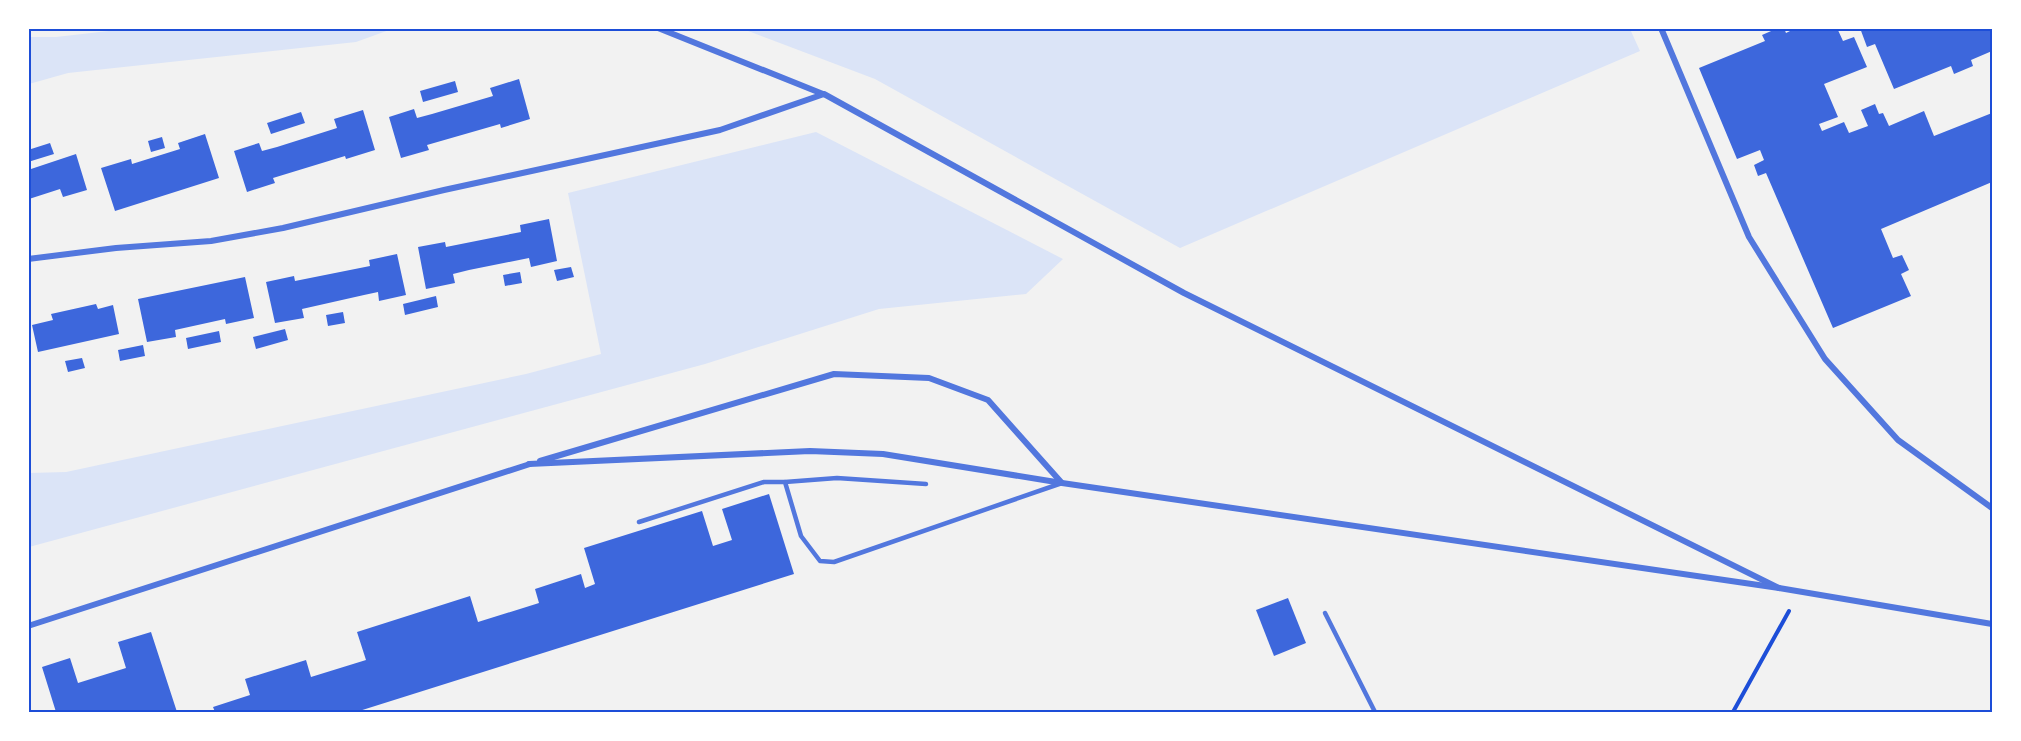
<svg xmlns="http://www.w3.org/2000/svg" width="2021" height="741" font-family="Karla,sans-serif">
  <rect width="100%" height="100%" fill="#f2f2f2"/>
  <g fill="#dbe4f7">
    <path d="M135,28H392V29L356,42L68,73L29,84V37H56Z"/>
    <path d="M1630,29L1640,51L1180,248L875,79L743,29Z"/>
    <path d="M816,132L1063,259L1026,294L879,309L705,364L29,547V473L66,472L526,374L601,354L568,193Z"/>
  </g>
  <g fill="#3d67dc">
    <path d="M1778,28H1784L1786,33L1796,28H1837L1843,41L1854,37L1867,67L1824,84L1838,117L1819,124L1822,131L1844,122L1849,133L1868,126L1861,110L1875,104L1879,114L1883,113L1889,126L1924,111L1934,136L1992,113V182L1881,229L1893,258L1902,255L1909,270L1901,274L1911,296L1833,328L1766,173L1758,176L1754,165L1764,160L1760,150L1737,159L1699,68L1765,41L1762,35Z"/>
    <path d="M1860,28H1992V51L1971,60L1973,66L1954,74L1951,66L1894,89L1875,44L1867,47Z"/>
    <path d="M519,79L530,119L501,128L500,124L427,145L429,150L401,158L389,117L414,109L417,118L432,114L493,96L490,88Z"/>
    <path d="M455,81L458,92L423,102L420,91Z"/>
    <path d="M363,110L375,150L346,159L345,156L273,178L275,183L247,192L234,151L259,143L262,151L277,147L337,128L334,119Z"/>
    <path d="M301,112L305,123L271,134L267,123Z"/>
    <path d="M205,134L219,178L115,211L101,168L131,159L132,164L180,149L178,143Z"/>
    <path d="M162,137L165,148L151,152L148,141Z"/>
    <path d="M50,143L54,154L28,162V150Z"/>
    <path d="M76,154L87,190L63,197L60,189L29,199L31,206L28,207V170Z"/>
    <path d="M549,219L557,261L531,267L529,258L469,270L453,274L455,283L426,289L418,247L445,242L446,247L521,232L520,225Z"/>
    <path d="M397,254L406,295L379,301L378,292L364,295L302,309L304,318L275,323L266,282L294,276L295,281L370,266L369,260Z"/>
    <path d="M571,267L574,277L557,281L554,270Z"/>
    <path d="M520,272L522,283L505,286L503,275Z"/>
    <path d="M245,277L254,318L226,324L225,319L175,330L176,337L147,342L138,299Z"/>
    <path d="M436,296L438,307L405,315L403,304Z"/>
    <path d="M96,304L98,309L113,305L119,334L38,352L32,325L53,320L51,314Z"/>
    <path d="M343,312L345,323L328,326L326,315Z"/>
    <path d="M285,329L288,340L256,349L253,337Z"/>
    <path d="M219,331L221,342L188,349L186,338Z"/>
    <path d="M143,345L145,356L120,361L118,350Z"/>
    <path d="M82,358L85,368L68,372L65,361Z"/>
    <path d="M769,494L794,574L356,712H215L213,707L250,695L245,679L306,660L311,677L366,660L357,632L470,596L478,622L539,603L535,589L581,574L585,588L595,584L584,548L702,511L713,546L732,540L722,509Z"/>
    <path d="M1288,598L1306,643L1274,656L1256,610Z"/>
    <path d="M151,632L177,712H56L42,667L70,658L78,683L126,668L118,642Z"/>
  </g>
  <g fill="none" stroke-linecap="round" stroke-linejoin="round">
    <path stroke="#1d4ed8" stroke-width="4" d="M1733,712L1789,611"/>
    <g stroke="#5277de" stroke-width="4.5">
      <path d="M785,482L837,478L926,484"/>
      <path d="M639,522L764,482H785L801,536L820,561L834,562L1062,483"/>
      <path d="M1325,613L1375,712"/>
    </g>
    <g stroke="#5277de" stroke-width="6">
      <path d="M658,28L823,94"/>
      <path d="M1661,28L1749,237L1825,359L1898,440L1992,508"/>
      <path d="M28,259L116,248L211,241L283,228L444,190L720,130L824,94L1184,293L1779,588"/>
      <path d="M540,461L834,374L929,378L988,400L1061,482"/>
      <path d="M529,464L810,451L883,454L1062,483L1779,588L1992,624"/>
      <path d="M28,626L530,464"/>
    </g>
  </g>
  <rect width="2021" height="741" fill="none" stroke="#ffffff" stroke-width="60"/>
  <rect x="30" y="30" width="1961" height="681" fill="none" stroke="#1d4ed8" stroke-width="2"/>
</svg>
